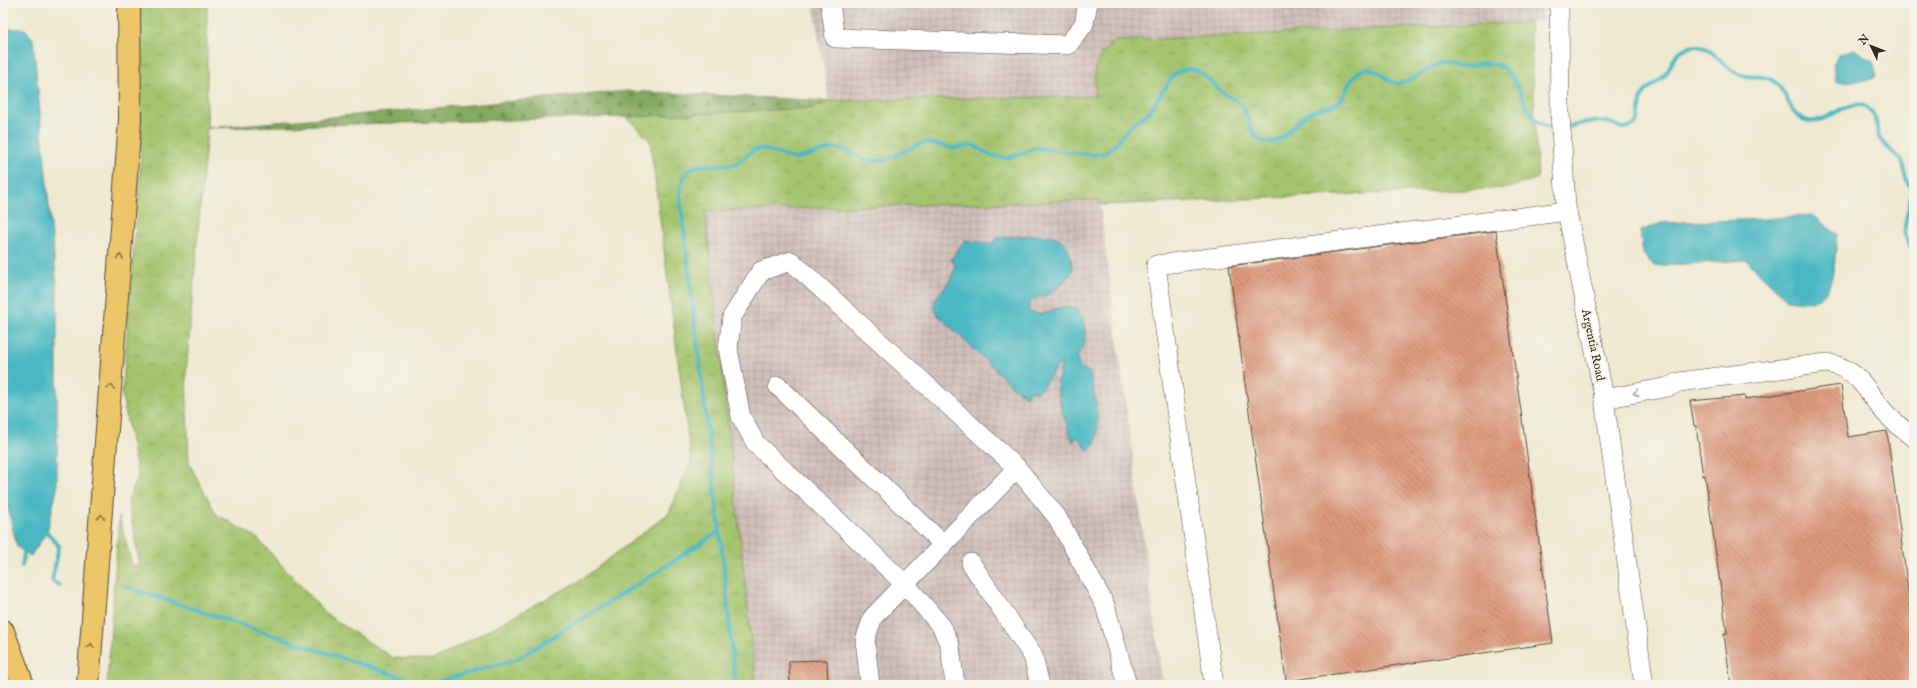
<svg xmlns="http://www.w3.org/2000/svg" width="1917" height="688" font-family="'IM FELL English',serif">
  <defs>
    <pattern id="industrial-grid" width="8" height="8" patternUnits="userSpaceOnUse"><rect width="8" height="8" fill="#d0c0bc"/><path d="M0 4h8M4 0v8" fill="none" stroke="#b4a5a1"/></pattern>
    <pattern id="grass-tufts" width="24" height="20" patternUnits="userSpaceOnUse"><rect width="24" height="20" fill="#a4c56e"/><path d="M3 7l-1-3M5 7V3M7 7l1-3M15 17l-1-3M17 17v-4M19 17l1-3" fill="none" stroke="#8ea95f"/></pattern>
    <pattern id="forest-firs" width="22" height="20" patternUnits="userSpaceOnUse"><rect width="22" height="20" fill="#83aa61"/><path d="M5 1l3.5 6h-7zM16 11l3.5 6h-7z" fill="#6c8b4f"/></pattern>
    <pattern id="building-back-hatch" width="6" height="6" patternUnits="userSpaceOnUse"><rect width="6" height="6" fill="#dc987d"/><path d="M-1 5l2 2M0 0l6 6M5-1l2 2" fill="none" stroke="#b47c66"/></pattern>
  </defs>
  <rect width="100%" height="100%" fill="#f7f3e8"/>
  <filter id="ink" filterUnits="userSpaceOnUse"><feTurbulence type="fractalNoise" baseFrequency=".025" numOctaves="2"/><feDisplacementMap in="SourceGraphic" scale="8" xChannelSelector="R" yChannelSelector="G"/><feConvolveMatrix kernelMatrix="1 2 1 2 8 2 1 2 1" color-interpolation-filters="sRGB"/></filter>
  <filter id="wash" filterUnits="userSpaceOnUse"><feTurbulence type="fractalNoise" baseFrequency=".012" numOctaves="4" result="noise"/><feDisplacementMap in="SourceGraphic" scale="16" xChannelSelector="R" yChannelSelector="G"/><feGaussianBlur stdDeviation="0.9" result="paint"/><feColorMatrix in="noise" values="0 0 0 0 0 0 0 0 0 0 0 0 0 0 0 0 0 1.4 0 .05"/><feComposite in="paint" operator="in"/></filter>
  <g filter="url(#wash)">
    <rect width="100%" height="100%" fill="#efe9d1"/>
    <g fill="url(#industrial-grid)">
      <path d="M813,3H1540L1543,21L1114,41L1095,68V96L829,101Z"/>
      <path d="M1099,200L1163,685H756L705,211Z"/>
    </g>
    <path fill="url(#grass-tufts)" stroke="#707846" d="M140,3H207V128L186,373L189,463L216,514L257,538L326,614L393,658L433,660L581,580L669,513L691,461L650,141L626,117L814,108L829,101L1095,96V68L1104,51L1114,41L1530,22L1538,178L1510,188L1100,205L1099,200L705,211L756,685H107L119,516L132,566L140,565L128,501L138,476L122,395L141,158V22Z"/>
    <path fill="url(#forest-firs)" stroke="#5f6a40" d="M628,91L829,101L814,108L626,117L207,128Z"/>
    <g fill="#4ab8c2" stroke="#427170">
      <path d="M10,29H25L33,39L57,289V489L47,532L30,557L17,547L3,488V31Z"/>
      <path d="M1854,49L1873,61L1877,76L1862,81L1836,82L1833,64L1838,55Z"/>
      <path d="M1812,215L1837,234C1835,253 1836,297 1813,301C1805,303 1795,301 1787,300L1746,260L1654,266L1643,254L1640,231L1661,223L1766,219Z"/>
      <path d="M1032,235C1063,235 1068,239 1073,270C1064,283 1053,297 1037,297L1030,302L1028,311C1032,312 1036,314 1040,314C1046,314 1052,310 1058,308C1076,304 1082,311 1085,328C1086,339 1085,348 1077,356L1079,366L1089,372C1094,386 1106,443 1088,451L1080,439L1076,437L1073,443L1062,411L1058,394L1057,384L1062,362C1057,364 1046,385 1037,392L1028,391L1027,395L1024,396L1023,392L1019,393L1014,388L936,313C930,299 939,295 947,285C951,279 953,273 955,266L951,259L965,240L991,244L997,238Z"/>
    </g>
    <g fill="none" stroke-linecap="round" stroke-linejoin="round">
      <g stroke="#4ab8c2" stroke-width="4">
        <path d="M1565,128C1579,124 1592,120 1607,122C1615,123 1621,131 1630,127C1643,122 1638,106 1643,95C1647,87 1660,82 1665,75C1672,66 1673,54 1684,49C1710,37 1719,65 1738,74C1750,80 1762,72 1775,82C1789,93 1789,118 1809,121C1830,125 1856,86 1874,116C1878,123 1876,131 1880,139C1886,149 1900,155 1904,166C1905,170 1904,174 1906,178C1907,182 1911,187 1911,192C1911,217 1895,227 1914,252"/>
        <path d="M47,532L59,546L52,581L60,586"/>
        <path d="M22,566L24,553"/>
        <path d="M127,587L424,685"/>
        <path d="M427,685L517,659L653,575L719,531"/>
        <path d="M735,685L725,577L680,196C680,159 707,165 735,165L752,151L761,148L795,159L833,148L845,150L866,161L885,160L924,142L954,148L973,145L992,156L1008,158L1035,148L1093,155L1104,153L1113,147L1131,125L1147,114L1173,76C1197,57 1205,79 1222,92C1228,97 1238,100 1242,106C1250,117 1249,139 1266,142C1283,145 1295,121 1307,114C1318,107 1336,108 1342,98C1349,88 1352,71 1366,69C1379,67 1387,84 1398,83C1415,81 1424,70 1439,64C1448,60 1454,68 1462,67C1474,66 1486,61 1498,65C1524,74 1520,127 1557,129"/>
      </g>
    </g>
    <g id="blocks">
      <g fill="url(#building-back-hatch)">
        <path d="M1496,231L1553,643L1286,681L1229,266Z"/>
        <path d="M1841,385L1848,437L1887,431L1914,637V685H1731L1724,634L1727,633L1705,475L1703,476L1696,426H1694L1690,401L1745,396V399Z"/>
        <path d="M827,660L828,685H790L789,661Z"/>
      </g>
    </g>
  </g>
  <g filter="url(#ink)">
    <use href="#blocks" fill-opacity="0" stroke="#564739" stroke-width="1"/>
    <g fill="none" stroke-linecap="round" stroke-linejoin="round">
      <defs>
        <g id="minor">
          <path d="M830,3L835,38L1068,45L1084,24L1088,3"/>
          <path d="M1559,3L1560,113L1566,206L1603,392L1644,685"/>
          <path d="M778,386L943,544"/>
          <path d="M1604,399L1668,387L1679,382L1827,363C1857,369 1863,385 1880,407C1890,419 1902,429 1914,438"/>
          <path d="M971,563L1033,656L1040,685"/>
          <path d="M870,685L865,640L873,617L1017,468"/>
          <path d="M955,685L950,646L942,627L905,584L756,444L741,417L728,348L732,317L761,271L791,261L1017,468L1057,517L1105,605L1127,685"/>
          <path d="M1214,685L1156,265L1567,211"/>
        </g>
        <g id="highway">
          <path d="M3,631L23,685"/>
          <path d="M88,685L130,120L129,3"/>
        </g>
      </defs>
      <use href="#minor" stroke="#564739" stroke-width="20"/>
      <use href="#highway" stroke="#564739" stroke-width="24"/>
      <use href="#minor" stroke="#fff" stroke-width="19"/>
      <use href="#highway" stroke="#ecc669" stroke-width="22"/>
    </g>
    <defs><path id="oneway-chevron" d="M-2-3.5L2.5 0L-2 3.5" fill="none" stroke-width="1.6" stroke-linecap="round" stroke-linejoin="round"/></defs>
    <g stroke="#8b7040">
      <use href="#oneway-chevron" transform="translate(120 257) rotate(-86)"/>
      <use href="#oneway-chevron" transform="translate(111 387) rotate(-86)"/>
      <use href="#oneway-chevron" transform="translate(101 517) rotate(-85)"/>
      <use href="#oneway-chevron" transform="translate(91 646) rotate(-85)"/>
    </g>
    <use stroke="#a79f9a" href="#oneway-chevron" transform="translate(1636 393) rotate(170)"/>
  </g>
  <g text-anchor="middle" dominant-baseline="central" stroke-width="4" stroke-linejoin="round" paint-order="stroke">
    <g font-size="12" fill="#3b2a1e" stroke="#f7f3e8">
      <text transform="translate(1593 345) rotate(78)">Argentia Road</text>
    </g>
  </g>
  <rect width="1917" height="688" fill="none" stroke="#f7f3e8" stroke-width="16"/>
  <g transform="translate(1871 46) rotate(313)" stroke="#f7f3e8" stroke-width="3" paint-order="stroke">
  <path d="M0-3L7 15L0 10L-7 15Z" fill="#3b2a1e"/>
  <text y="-6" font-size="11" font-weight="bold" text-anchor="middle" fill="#3b2a1e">N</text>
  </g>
</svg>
